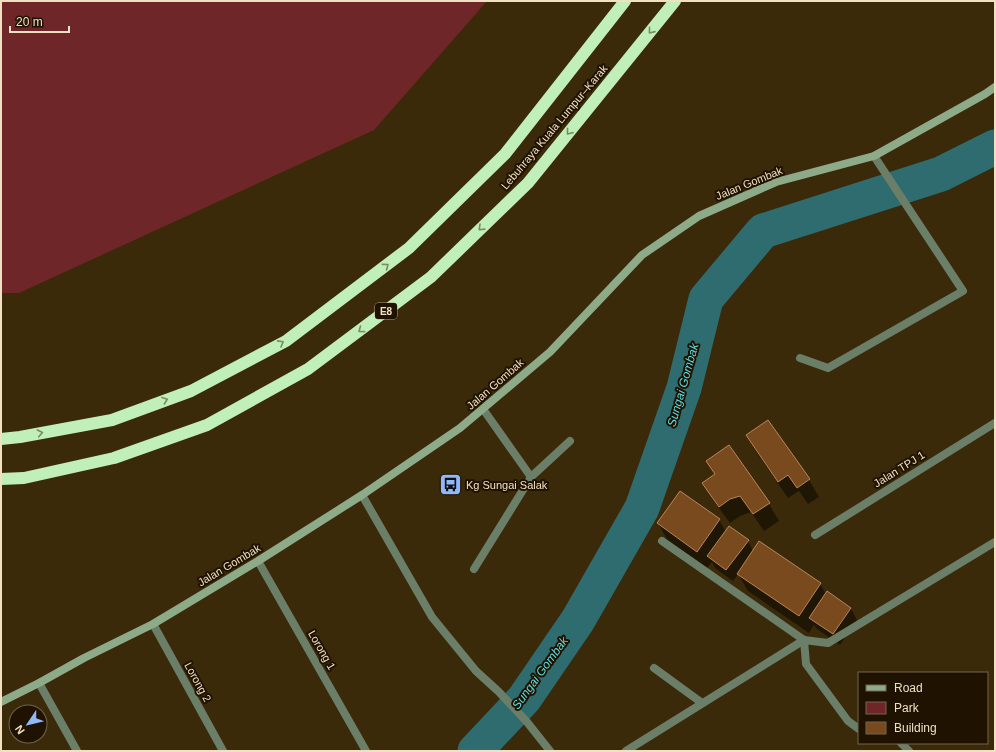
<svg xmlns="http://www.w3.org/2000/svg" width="996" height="752" font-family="Arial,sans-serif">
  <rect width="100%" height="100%" fill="#3a2a09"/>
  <path fill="#6f2629" d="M1,1H487L374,130L19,293H1Z"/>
  <g fill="#0007">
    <path d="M768,421L809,480L819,497L808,504L799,491L788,498L757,453L747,436Z"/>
    <path d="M708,462L769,504L779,521L764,531L751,512L740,516L730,523L713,500L704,483L715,475Z"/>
    <path d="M719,520L726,532L748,541L753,551L820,584L826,594L851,609L857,620L840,645L817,629L814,625L809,633L748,591L738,574L733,581L715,568L712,562L707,568L668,541L658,523Z"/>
  </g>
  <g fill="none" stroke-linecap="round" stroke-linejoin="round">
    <path stroke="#2e6c70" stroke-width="35" d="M475,751L524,699L578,620L642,508L684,388L706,299L763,231L941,174L995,147"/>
  </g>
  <g fill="#794a1d" stroke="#ba865a">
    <path d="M768,420L810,479L797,488L788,475L778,482L746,435Z"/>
    <path d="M729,445L770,503L753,514L740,496L730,499L719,507L702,483L715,474L706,461Z"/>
    <path d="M680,491L720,519L697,552L657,523Z"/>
    <path d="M729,526L749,540L726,570L707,556Z"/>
    <path d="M759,541L821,583L799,616L737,574Z"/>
    <path d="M827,591L851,608L833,634L809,618Z"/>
  </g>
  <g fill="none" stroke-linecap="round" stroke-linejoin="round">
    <g stroke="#6b7e68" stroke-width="8">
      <path d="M800,358L828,368L963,291L874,156"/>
      <path d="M483,409L531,477"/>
      <path d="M362,495L432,617L476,671L499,692L527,722L550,751"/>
      <path d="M815,535L995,423"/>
      <path d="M662,541L804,640L806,664L848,721L859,729"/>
      <path d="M258,561L366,751"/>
      <path d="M474,569L531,477L570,441"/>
      <path d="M153,624L223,751"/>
      <path d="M654,668L702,703"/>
      <path d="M39,683L77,751"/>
      <path d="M901,743L909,751"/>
      <path d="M626,751L804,640L828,643L995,542"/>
    </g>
    <path stroke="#8eab89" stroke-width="8" d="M1,702L39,683L84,658L153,624L258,561L362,495L460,428L550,352L642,255L699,216L776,182L874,156L985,94L995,87"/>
    <g stroke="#c0efb9" stroke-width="12">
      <path d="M1,439L20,437L112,420L191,391L286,341L409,248L505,154L625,1"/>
      <path d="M1,479L24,478L114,458L207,425L308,369L431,277L528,183L675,1"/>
    </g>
  </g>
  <defs><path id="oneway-chevron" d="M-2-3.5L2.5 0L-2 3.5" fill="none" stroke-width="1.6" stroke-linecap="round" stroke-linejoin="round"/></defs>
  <g stroke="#788c66">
    <use href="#oneway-chevron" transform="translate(651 31) rotate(129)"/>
    <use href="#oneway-chevron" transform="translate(569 132) rotate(129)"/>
    <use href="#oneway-chevron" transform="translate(481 228) rotate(136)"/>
    <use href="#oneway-chevron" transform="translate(386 266) rotate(-37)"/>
    <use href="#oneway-chevron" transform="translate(361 330) rotate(143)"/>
    <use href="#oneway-chevron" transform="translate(281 343) rotate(-29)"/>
    <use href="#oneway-chevron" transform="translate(165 400) rotate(-20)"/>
    <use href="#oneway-chevron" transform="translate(40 433) rotate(-11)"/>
  </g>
  <defs>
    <symbol id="bus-square" viewBox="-11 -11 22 22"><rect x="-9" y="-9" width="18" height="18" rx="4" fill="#90b8fd" stroke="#1f1200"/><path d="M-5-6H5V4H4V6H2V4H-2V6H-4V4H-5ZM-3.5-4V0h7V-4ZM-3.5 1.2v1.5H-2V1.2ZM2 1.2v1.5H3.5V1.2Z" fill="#111"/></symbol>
  </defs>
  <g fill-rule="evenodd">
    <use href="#bus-square" x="438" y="472" width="25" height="25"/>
  </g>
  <g text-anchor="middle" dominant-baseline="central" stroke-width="4" stroke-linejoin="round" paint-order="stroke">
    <rect fill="#1f1200" stroke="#b2a288" stroke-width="1" x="375" y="303" width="22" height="16" rx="3"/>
    <g font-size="10" font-weight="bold" fill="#f1e0c2">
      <text x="386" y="311">E8</text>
    </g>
    <g font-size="11" fill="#f1e0c2" stroke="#1f1200">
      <text transform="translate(554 127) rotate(-50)">Lebuhraya Kuala Lumpur–Karak</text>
      <text transform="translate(749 183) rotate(-22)">Jalan Gombak</text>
      <text transform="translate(495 384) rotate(-41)">Jalan Gombak</text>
      <text transform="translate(899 469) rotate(-32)">Jalan TPJ 1</text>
      <text transform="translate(229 565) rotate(-31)">Jalan Gombak</text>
      <text transform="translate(322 650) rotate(60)">Lorong 1</text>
      <text transform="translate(198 682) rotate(61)">Lorong 2</text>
    </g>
    <g font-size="11" fill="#f1e0c2" stroke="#1f1200" text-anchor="start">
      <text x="466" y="485">Kg Sungai Salak</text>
    </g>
    <g font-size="12" font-style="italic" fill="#5ddee6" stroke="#1f1200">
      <text transform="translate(683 385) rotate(-74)">Sungai Gombak</text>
      <text transform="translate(540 673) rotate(-54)">Sungai Gombak</text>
    </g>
  </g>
  <rect width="996" height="752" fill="none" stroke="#f1e0c2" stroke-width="4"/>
  <rect x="858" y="672" width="130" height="72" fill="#1f1200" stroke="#73644e"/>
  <rect x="866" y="685" width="20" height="6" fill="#8eab89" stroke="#73644e"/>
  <text x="894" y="692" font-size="12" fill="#f1e0c2">Road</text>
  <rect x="866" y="702" width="20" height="12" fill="#6f2629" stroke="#73644e"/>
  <text x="894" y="712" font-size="12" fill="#f1e0c2">Park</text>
  <rect x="866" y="722" width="20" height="12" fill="#794a1d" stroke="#73644e"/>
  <text x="894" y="732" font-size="12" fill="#f1e0c2">Building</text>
  <g transform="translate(28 724) rotate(235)"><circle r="19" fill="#1f1200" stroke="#73644e"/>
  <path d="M0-3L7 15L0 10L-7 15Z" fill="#90b8fd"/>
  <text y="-6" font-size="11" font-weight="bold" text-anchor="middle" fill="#f1e0c2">N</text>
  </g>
  <path d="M10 26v6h59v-6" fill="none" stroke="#f1e0c2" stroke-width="2"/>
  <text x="16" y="26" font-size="12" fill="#f1e0c2" stroke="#1f1200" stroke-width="3" paint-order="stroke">20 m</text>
</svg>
